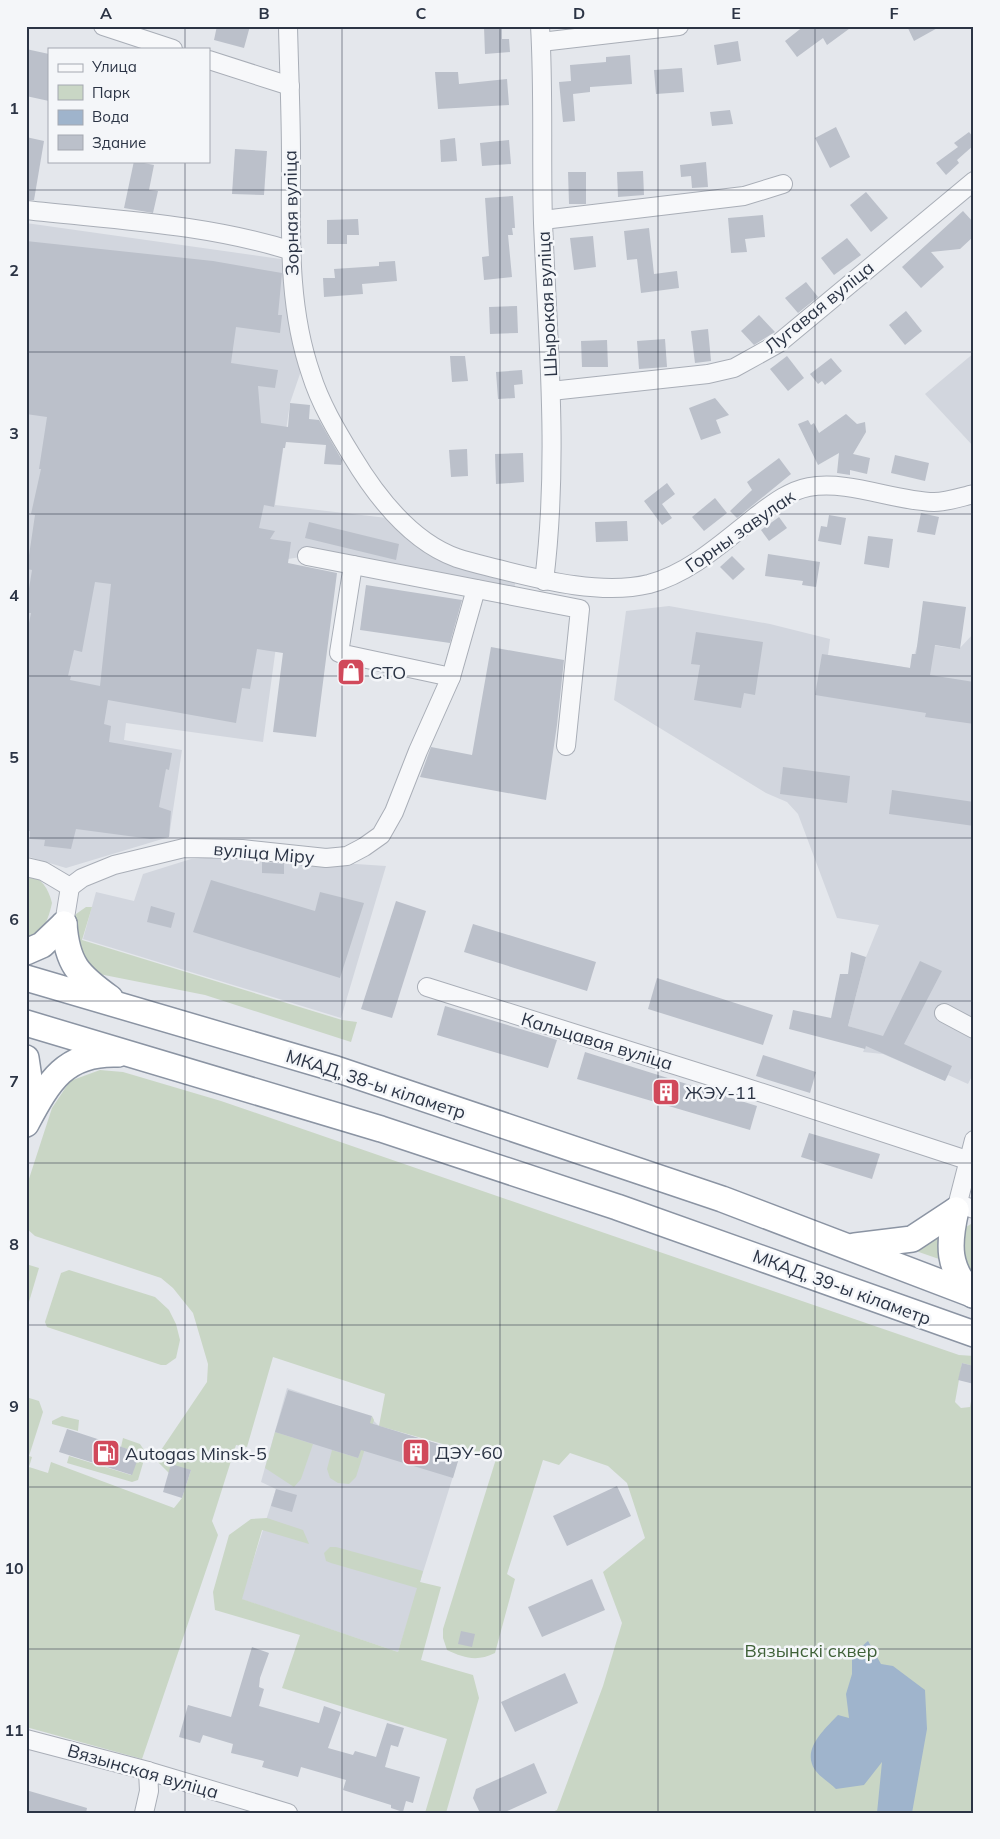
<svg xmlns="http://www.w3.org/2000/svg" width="1000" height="1839" font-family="Mulish,sans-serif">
  <rect width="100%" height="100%" fill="#e4e7ec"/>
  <g fill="#d2d6de">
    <path d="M26,223L288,260L302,368L290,403L275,505L387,518L444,559L516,579L513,596L307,556L288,559L263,742L126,723L124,740L182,750L169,837L66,868L26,856Z"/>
    <path d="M974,353V447L925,394Z"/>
    <path d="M669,606L770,624L830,639L828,655L910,668L918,643L959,649L974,633V1072L968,1084L948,1075L945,1081L883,1054L863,1052L871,1033L848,1026L866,957L879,925L837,918L798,814L787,802L766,793L614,700L626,611Z"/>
    <path d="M233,856L386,866L341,1018L83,939L96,892L134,901L143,874L191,859Z"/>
    <path d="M287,1388L370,1417L379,1426L461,1451L398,1652L241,1599L276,1489L261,1482Z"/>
  </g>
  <g fill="#c9d6c5">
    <path d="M26,873C42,878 48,888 52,903C48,921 43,933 26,940Z"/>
    <path d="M86,907H92L82,940L342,1020L357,1022L351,1042L205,995L94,973L78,958L72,922L76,914Z"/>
    <path d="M100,1070L123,1072L221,1101L959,1355L974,1356V1366L962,1363L955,1402L961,1408L970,1407L974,1384V1813H550L557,1810L603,1686L622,1623L603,1572L645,1538L627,1483L608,1466L570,1453L559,1465L543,1460L507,1574L515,1579L495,1653C477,1662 464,1658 447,1650L443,1638V1629L496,1459L379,1426L385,1394L273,1357L247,1447L236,1445L212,1521L218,1535L142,1759L26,1727V1397L39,1401L43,1412L29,1456L32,1457L29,1467L48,1473L51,1462L174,1508L182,1498L191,1470L169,1473L155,1459L207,1382L208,1364L193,1313L173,1288L161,1278L35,1236L26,1228V1188L52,1108L70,1081Z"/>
    <path d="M974,1222V1272L966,1268L958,1237L963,1229Z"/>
    <path d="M942,1226V1257L939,1259L913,1250Z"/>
    <path d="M26,1264L39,1268L26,1312Z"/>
    <path d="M69,1270L155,1297L169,1310L176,1324L180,1340L176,1358L166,1365H161L47,1327L45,1322L61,1273Z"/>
    <path d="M62,1416L79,1420L78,1431L52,1424V1421Z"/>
    <path d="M372,1416L374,1420L356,1477L349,1484L338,1483L330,1478L327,1469L332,1450L358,1458Z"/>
    <path d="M275,1432L313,1444L301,1479L294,1487L265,1468Z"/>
    <path d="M123,1438L140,1444L146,1453L138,1480L132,1482L67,1463L69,1456L131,1475L139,1453L121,1447Z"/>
    <path d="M267,1518L303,1530L309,1544L262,1530L242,1599L398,1652L417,1588L331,1563L326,1561L324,1553L330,1547H336L423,1571L420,1582L441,1587L421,1660L473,1675L479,1698L446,1813H425L447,1739L282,1688L300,1635L215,1610L213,1592L229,1535L251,1519Z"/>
  </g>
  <path fill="#9fb4cc" d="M868,1641L881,1664L893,1666L925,1690L927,1729L912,1813H877L882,1762L864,1785L836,1789C830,1783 820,1777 815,1770C801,1749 825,1729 838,1715L849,1718L846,1694L852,1674V1655Z"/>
  <g fill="#bbc0ca" fill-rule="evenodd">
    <path d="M217,26H250L244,48L214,40Z"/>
    <path d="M502,26V39H509L510,52L485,54L484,27Z"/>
    <path d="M804,26H853L827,45L823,38L797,57L785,41Z"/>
    <path d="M907,26H941L914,41Z"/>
    <path d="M738,41L741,61L717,65L714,45Z"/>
    <path d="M26,49L49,54V101L26,96Z"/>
    <path d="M630,55L632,84L590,87V92L573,94L575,121L563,122L559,82L571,81L570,65L606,62V57Z"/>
    <path d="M682,68L684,92L656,94L654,70Z"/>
    <path d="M435,72H458L459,84L507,79L509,105L438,109Z"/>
    <path d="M730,110L733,124L712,126L710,112Z"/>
    <path d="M836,127L850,157L830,168L815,138Z"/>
    <path d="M969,132L974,138V145L957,160L959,163L946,175L936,163L958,147L954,143Z"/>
    <path d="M26,137L44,141L34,200H26Z"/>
    <path d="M455,138L457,161L441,162L440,140Z"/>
    <path d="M509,140L511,164L482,166L480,143Z"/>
    <path d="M235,149L267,151L264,195L232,194Z"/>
    <path d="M134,161L154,165L149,190L158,191L153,213L124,208Z"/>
    <path d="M706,162L708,187L692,188L691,176L681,177L680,165Z"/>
    <path d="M643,171L644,195L618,197L617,172Z"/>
    <path d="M568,172H586V204H569Z"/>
    <path d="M866,192L888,218L871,232L850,205Z"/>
    <path d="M513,196L515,228H512L513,235H508L512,277L484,280L482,257L489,256L485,198Z"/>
    <path d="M963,211L974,223V236L960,249L931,252L944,267L921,288L902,267Z"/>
    <path d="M763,215L765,237L745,239L747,252L731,253L728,218Z"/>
    <path d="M358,219L359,235H347V244H327V220Z"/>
    <path d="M649,228L654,274L677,271L679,288L641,293L637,259L627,260L624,231Z"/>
    <path d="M593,236L596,267L574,270L570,238Z"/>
    <path d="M847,238L861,255L834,275L821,258Z"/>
    <path d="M26,241L213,261L282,273L278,315H282L280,333L236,327L231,363L278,370L275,388L258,386L261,423L288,427L290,403L310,405L309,419L319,420L342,460L341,465L324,464L326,445L286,442L285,448H283L274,507L264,505L259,528L275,531L270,539L291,542L288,563L337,573L316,737L273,732L283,653L257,649L250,689L242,688L236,723L108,700L104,724L111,726L109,742L172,753L169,770L166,769L159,807L171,811L169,837L151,839L76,829L71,849L44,846L45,840L30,839V831H26V638L31,613H26V607L32,570L27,569L35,515L31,514L41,469H39L47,417L26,414ZM95,582L111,584L100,686L70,680L71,676H68L74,650L82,652Z"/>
    <path d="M395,261L397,281L362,284L363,294L324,297L323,278H335L334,269L379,266V262Z"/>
    <path d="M806,282L818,297L798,313L785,298Z"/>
    <path d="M517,306L518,333L490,334L489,307Z"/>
    <path d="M906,311L922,331L905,345L889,325Z"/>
    <path d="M759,315L775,332L754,345L741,331Z"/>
    <path d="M708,329L711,361L695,363L691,331Z"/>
    <path d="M665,339L667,367L639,369L637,341Z"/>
    <path d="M607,340L608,367H582L581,341Z"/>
    <path d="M450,356H465L468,381L452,382Z"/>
    <path d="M787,356L804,378L788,391L770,369Z"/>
    <path d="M831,358L842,371L825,385L822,381L818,384L810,374Z"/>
    <path d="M522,370L523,384L514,385L515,398L498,399L496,372Z"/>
    <path d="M715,398L729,415L716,420L721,433L701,440L689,408Z"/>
    <path d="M846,414L857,424L865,422L866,432L853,454L870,458L867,474L850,470V475L837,473L839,453L818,465L798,424L808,420L811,425L814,423L819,433Z"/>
    <path d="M467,449L468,476L451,477L449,450Z"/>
    <path d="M523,453L524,482L496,484L495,454Z"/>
    <path d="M895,455L929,463L925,481L891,473Z"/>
    <path d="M779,458L791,474L737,518L730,511L752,490L747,482Z"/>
    <path d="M667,483L675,494L662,504L672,518L662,525L644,501Z"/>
    <path d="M715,498L727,513L704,531L692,517Z"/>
    <path d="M921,513L939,517L935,535L917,532Z"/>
    <path d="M829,515L846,518L841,545L818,541L821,526L827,527Z"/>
    <path d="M779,517L787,528L769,541L761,530Z"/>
    <path d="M627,521L628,541L596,542L595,522Z"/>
    <path d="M309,522L399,544L396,560L305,538Z"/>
    <path d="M868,536L893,539L889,568L864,564Z"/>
    <path d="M768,554L820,562L816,587L802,585L803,581L765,576Z"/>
    <path d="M732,556L745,569L733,580L720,567Z"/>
    <path d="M366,585L462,600L450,643L360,630Z"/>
    <path d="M923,601L966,607L960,649L935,645L930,675L974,682V724L925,717L926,713L815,695L822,654L910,668L912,654H916Z"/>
    <path d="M696,632L763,642L755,695L744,693L741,708L694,700L700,665L691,664Z"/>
    <path d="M491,647L564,660L557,725L546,800L420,777L431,747L472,755Z"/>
    <path d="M783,767L850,776L847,803L780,794Z"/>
    <path d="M892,790L974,802V826L889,814Z"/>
    <path d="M262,862L284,864V874L262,873Z"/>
    <path d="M211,880L315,911L320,892L364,903L340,978L193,932Z"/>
    <path d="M396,901L426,911L392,1018L361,1009Z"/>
    <path d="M151,906L175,913L171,928L147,922Z"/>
    <path d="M473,924L596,962L587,991L464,952Z"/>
    <path d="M851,952L866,957L848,1026L883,1036L920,961L942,971L904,1044L952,1066L945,1081L866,1046L865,1049L789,1029L793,1010L831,1018L840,974H848Z"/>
    <path d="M657,978L773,1015L763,1045L648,1009Z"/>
    <path d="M445,1006L557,1040L548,1068L437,1035Z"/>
    <path d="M585,1052L757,1106L750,1130L577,1079Z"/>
    <path d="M763,1055L816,1072L810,1093L756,1076Z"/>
    <path d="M809,1133L880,1154L872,1179L801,1157Z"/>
    <path d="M962,1363L974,1366V1384L958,1380Z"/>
    <path d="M288,1390L372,1416L370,1423L461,1451L453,1478L361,1450L358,1458L275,1432Z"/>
    <path d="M67,1429L140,1453L132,1475L59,1452Z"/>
    <path d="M171,1464L191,1470L182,1498L163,1492Z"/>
    <path d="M617,1486L631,1516L567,1546L553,1516Z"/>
    <path d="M276,1489L297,1495L292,1512L271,1506Z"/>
    <path d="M592,1579L605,1610L542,1637L528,1607Z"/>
    <path d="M461,1631L475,1634L472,1647L458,1644Z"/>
    <path d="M252,1647L269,1653L260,1678L259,1687L264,1689L259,1706L319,1723L324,1706L341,1712L328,1748L353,1755L355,1751L376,1757L387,1723L404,1728L398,1747L391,1745L385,1767L420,1777L413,1803L406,1801L403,1812L391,1808V1805L343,1790L346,1780L301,1767L298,1777L262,1767L264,1761L231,1753L233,1744L203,1735L200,1743L179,1737L188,1705L231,1717Z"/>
    <path d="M565,1673L578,1703L515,1732L501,1702Z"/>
    <path d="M534,1763L547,1793L503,1813H480L473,1798L476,1789Z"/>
    <path d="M26,1790L87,1808L86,1813H26Z"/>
  </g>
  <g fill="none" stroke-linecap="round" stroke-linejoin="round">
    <defs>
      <g id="minor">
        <path d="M103,26L173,49"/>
        <path d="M288,26C289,70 291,114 291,158C291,231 287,305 311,374C320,403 336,430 352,456C376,496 412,542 457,558C472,563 487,566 502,570C545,581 604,595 649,584C690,573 722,543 755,517C771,505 788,491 809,487C849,480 894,501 934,502C947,502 961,497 974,494"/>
        <path d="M540,26C544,92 541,157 543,223C548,342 559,462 544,581"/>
        <path d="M541,42L679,26"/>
        <path d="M209,60L290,86"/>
        <path d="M26,210C115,220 206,224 292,251"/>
        <path d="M543,220L744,196L783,184"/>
        <path d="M551,391L708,374L734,368L779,343L974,181"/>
        <path d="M307,556L580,609L566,746"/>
        <path d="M353,565L339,653L451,677L476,589"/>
        <path d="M26,867L43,871L70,887L64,924"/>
        <path d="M70,887L82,878L114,865L184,848L242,849L326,858L347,856L364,847L381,835L394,812L418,751L451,677"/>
        <path d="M427,987L735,1084L967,1160"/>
        <path d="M944,1013L974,1029"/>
        <path d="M958,1204L974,1209"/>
        <path d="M956,1210L974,1140"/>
        <path d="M26,1739L148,1771L288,1813"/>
        <path d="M144,1813L149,1791L148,1771"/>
      </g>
      <g id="highway">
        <path d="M64,924C67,964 78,975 110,998"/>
        <path d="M26,952L42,945L64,924"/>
        <path d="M26,978L336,1069L722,1199L974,1295"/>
        <path d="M26,1023L381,1129L617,1207L974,1334"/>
        <path d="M26,1058L29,1078L26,1100"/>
        <path d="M26,1124C49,1081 65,1052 118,1054"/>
        <path d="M956,1210C948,1245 947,1268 973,1295"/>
        <path d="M855,1246L912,1239L956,1210"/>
      </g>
    </defs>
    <use href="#minor" stroke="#a9aeb7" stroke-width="20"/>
    <use href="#highway" stroke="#8b94a3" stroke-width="28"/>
    <use href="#minor" stroke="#f7f8fa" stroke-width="18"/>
    <use href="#highway" stroke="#fff" stroke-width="25"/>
  </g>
  <path fill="none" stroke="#2b3445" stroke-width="1" stroke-opacity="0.55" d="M185,26V49M342,26V1813M500,26V1813M658,26V1813M815,26V1813M185,161V1813M26,190H974M26,352H974M26,514H974M26,676H974M26,838H974M26,1001H974M26,1163H974M26,1325H974M26,1487H974M26,1649H974"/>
  <defs>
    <symbol id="shop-square" viewBox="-11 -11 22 22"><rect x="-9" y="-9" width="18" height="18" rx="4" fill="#d1495b" stroke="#f4f6f9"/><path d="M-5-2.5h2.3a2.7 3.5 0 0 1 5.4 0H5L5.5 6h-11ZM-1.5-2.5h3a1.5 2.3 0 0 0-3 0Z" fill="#fff"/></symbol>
    <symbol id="building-square" viewBox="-11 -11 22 22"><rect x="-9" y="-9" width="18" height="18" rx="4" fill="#d1495b" stroke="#f4f6f9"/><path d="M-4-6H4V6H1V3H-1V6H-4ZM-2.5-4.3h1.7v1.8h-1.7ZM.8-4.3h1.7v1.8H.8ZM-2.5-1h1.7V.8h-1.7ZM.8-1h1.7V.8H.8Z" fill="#fff"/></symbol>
    <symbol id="fuel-square" viewBox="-11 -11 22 22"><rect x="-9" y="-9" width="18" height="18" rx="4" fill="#d1495b" stroke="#f4f6f9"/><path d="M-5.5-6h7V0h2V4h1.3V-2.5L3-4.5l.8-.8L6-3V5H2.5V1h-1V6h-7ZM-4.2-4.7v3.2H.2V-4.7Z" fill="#fff"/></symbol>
  </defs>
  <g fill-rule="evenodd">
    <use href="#shop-square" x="335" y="656" width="32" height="32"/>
    <use href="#building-square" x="650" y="1076" width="32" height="32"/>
    <use href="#building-square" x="400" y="1436" width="32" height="32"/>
    <use href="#fuel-square" x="90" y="1437" width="32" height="32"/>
  </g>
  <g text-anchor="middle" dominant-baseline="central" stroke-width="5" stroke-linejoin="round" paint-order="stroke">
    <g font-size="18" fill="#2b3445" stroke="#f4f6f9">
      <text transform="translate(291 213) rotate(-91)">Зорная вуліца</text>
      <text transform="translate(547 304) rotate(-93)">Шырокая вуліца</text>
      <text transform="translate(819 307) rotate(-39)">Лугавая вуліца</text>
      <text transform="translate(740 531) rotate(-35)">Горны завулак</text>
      <text transform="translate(264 853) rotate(5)">вуліца Міру</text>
      <text transform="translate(597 1041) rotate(17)">Кальцавая вуліца</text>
      <text transform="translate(376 1084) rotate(18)">МКАД, 38-ы кіламетр</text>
      <text transform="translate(842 1287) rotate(20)">МКАД, 39-ы кіламетр</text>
      <text transform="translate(143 1771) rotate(16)">Вязынская вуліца</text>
    </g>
    <g font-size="18" fill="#2b3445" stroke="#f4f6f9" text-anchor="start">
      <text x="370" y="672">СТО</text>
      <text x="685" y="1092">ЖЭУ-11</text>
      <text x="435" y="1452">ДЭУ-60</text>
      <text x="125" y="1453">Autogas Minsk-5</text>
    </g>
    <g font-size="18" fill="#3f6138" stroke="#f4f6f9">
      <text x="811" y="1650">Вязынскі сквер</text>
    </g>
  </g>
  <rect width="1000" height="1839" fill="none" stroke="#f4f6f9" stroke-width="55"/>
  <rect x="48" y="48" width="162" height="115" fill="#f4f6f9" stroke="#a4a8b1"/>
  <rect x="58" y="64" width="25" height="8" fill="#f7f8fa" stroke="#a4a8b1"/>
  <text x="92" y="72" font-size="15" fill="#2b3445">Улица</text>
  <rect x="58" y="85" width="25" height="15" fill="#c9d6c5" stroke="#a4a8b1"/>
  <text x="92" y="98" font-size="15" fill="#2b3445">Парк</text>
  <rect x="58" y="110" width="25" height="15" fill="#9fb4cc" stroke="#a4a8b1"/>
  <text x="92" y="122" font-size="15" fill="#2b3445">Вода</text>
  <rect x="58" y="135" width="25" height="15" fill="#bbc0ca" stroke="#a4a8b1"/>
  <text x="92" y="148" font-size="15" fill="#2b3445">Здание</text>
  <rect x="28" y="28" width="944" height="1784" fill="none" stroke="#2b3445" stroke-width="2"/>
  <g font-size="16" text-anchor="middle" font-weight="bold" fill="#2b3445">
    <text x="106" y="19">A</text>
    <text x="264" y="19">B</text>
    <text x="421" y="19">C</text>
    <text x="579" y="19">D</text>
    <text x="736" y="19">E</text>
    <text x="894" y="19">F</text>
    <text x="14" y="114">1</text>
    <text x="14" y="276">2</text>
    <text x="14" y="439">3</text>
    <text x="14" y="601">4</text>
    <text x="14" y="763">5</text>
    <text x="14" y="925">6</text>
    <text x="14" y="1087">7</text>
    <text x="14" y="1250">8</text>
    <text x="14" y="1412">9</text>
    <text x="14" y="1574">10</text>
    <text x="14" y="1736">11</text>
  </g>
</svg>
